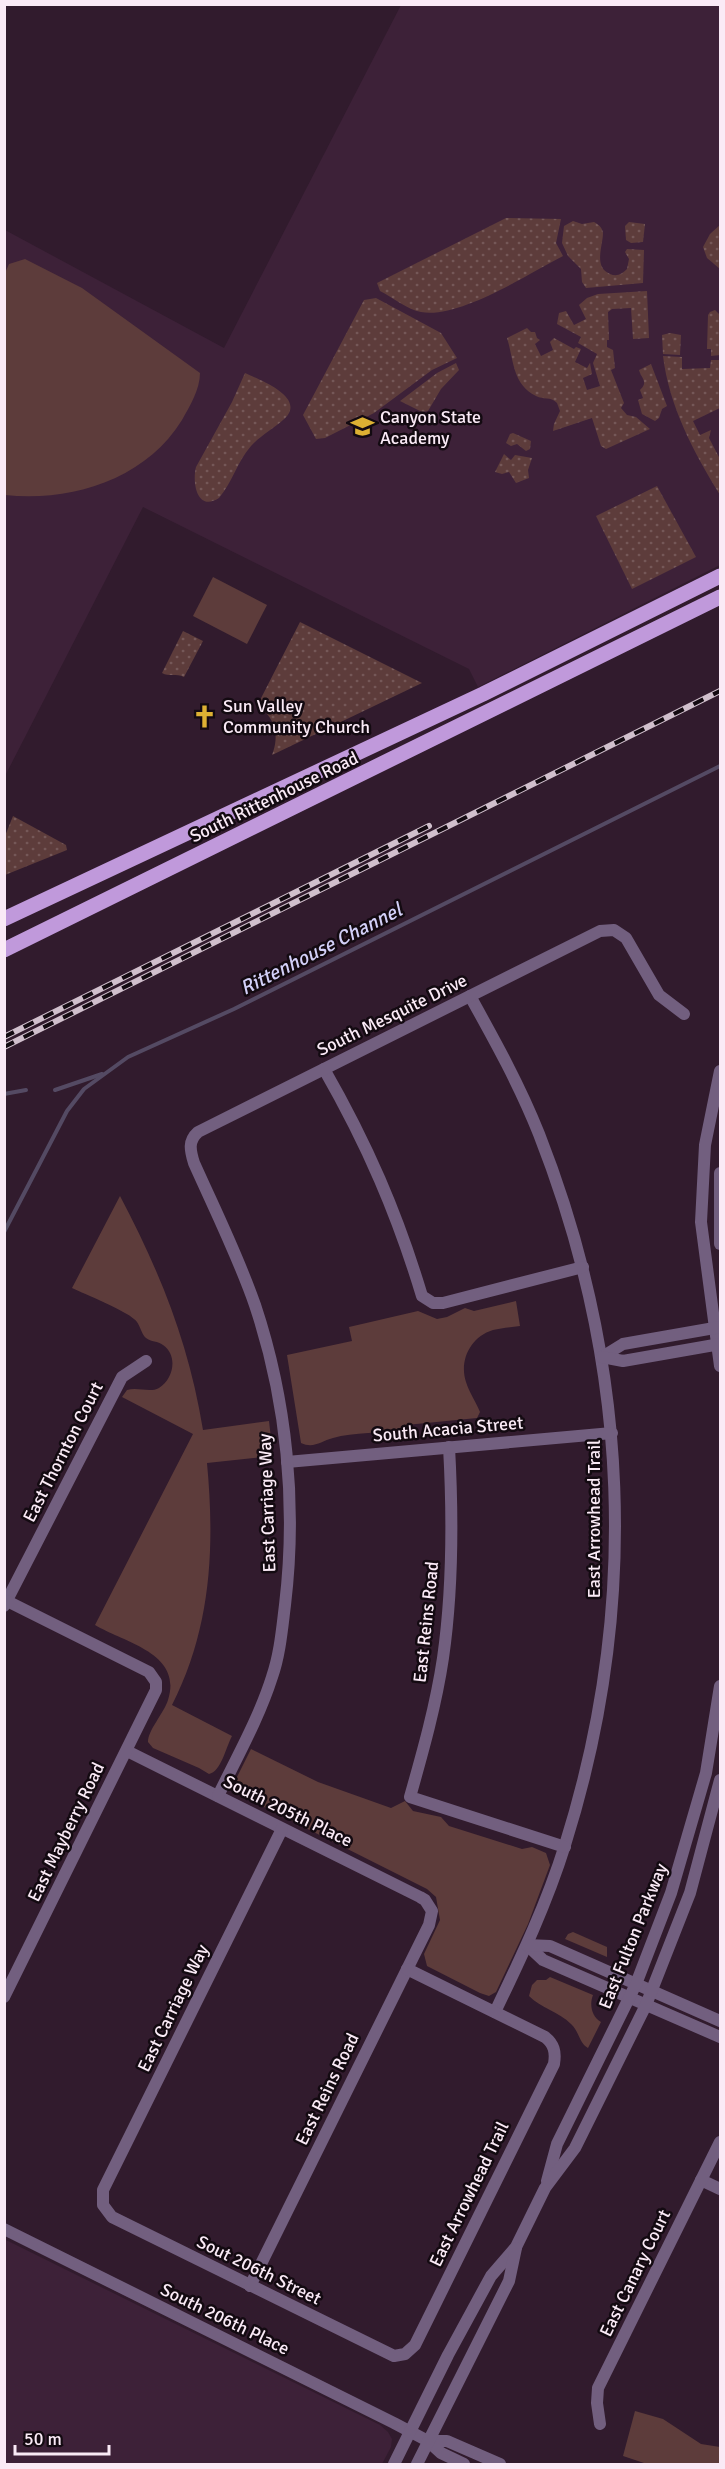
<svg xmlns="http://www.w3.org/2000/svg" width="725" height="2469" font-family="Signika,sans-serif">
  <defs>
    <pattern id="grass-dots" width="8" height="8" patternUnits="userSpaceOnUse" patternTransform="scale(1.5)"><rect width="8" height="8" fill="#5d3c3b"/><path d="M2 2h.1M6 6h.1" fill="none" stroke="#755858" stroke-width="1.8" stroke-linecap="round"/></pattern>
  </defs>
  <rect width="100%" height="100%" fill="#311b2d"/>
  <g fill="#3d2138">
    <path d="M401,5H720V565L478,687L469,669L143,507L5,776V230L224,348Z"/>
    <path d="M4,2239L380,2425L388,2432L392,2439L391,2447L382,2464H5Z"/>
  </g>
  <g fill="url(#grass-dots)">
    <path d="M506,218L561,219L556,243L563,256C528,274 459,319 421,312C408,310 392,297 380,291L377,283Z"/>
    <path d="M573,221L582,224L594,222C599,225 602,227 603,233C603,246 593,267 610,274C617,277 622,274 627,269L629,259L625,252L627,249L644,250L643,283L586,288L582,282L581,269L568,256L562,243L564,226Z"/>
    <path d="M629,222L645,224L643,242L631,243L626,240L625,226Z"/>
    <path d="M720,225V269L707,258L703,247L710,234Z"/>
    <path d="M647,291L649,338L633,339L631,308L612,309L608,312L609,340H607V347L613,350L615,368L611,370L624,403L621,408L627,415L636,417L650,429L606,449L601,446L592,418L553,431L554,424L560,411L557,403C550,396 544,400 536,396C512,384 514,360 507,338L527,328L531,332H535L537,338L540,340L535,344L541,356L553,350L550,342L554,338L574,349L576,347L581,349L575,362L587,368L590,363L592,374L583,378L587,390L600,386L593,363L597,354L578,343L581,337L557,324L559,313L566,311L574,325L586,319L579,305L587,298L598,294Z"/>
    <path d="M376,298L441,333L457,358L432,370L374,413L325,438L316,439L303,415L364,300Z"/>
    <path d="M715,310L719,314L720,355L711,356V349H707L708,315L710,312Z"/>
    <path d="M670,333L681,335L680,355L663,354L662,335Z"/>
    <path d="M663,356L682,357V369L710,368L711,360H720V408L693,421L700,435L711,430L709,438L720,459V495C694,453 669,406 663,356Z"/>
    <path d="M456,363L459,370L441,389L428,411L422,412L400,401L437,373Z"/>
    <path d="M651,364L667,406L662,409L659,418L655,421L642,414L638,400L643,398L640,390C649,382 641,378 639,370Z"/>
    <path d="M245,373C260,380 309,398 283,420C273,429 260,436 251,446C237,462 232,483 219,498C197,512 192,483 196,467L232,402Z"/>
    <path d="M513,433L531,441L530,449L526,451L517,444L511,446L506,443L510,434Z"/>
    <path d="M504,454L511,460L515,455L532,458L528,470L529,478L516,483L509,472L502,474L495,472Z"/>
    <path d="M657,486L696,557L632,589L596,516Z"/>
    <path d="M300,622L422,683L272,755C280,736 275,716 257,706Z"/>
    <path d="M183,631L203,641L184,677C176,673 169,677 162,673Z"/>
    <path d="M13,816L66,845L67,850L5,875V836Z"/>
  </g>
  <g fill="#5d3c3b">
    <path d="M25,259L82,288L200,373C200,389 190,406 182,420C145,480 71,502 5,495V273L9,264Z"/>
    <path d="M213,577L267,605L247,644L193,616Z"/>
    <path d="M120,1196C161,1274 189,1344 203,1430L269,1421L273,1456L207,1463C215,1549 211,1628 172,1705L232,1736C226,1747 221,1772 209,1774L199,1768L153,1748L148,1742C148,1730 164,1713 168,1700C183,1653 125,1643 95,1625L193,1434L122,1397L127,1390C138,1387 150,1393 159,1388C174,1379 178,1355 163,1345C158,1341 151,1342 146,1338C141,1334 140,1323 134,1319C126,1311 85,1294 72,1288Z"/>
    <path d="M516,1301L520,1326C511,1327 501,1328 493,1330C470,1337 459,1361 466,1382C469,1392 476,1402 480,1412L477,1418L406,1425L404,1431C383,1433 353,1432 333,1438C321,1441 314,1449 301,1443L287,1355L352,1341L349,1327L418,1311L437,1319L447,1317L465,1308L474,1311Z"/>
    <path d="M251,1749L318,1782L391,1808L405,1801L413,1811L441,1817L449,1826L522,1849L532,1847L546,1853L550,1865L528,1924L496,1992L489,1996L480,1993L427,1966L424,1954L440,1920L436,1897L427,1889L240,1795L236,1791V1779Z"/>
    <path d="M573,1932L607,1947V1957L565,1939L568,1934Z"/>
    <path d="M550,1977L593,1995C589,2005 592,2017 601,2022L588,2048C579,2043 579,2031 571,2024C559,2012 541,2008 529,1996L532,1985L537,1980H546Z"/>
    <path d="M635,2411L663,2419L701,2444L720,2447V2464H647L623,2456Z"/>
  </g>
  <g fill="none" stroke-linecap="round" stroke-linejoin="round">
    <g stroke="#544a63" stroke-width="4">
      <path d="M55,1090L102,1074"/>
      <path d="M4,1094L26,1090"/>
      <path d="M4,1232L67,1111L84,1089L128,1057L234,1009L720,766"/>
    </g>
    <g stroke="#725f7f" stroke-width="12">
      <path d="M470,996C495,1041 520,1086 539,1134C630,1366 640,1607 565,1845C547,1903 521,1958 495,2012"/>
      <path d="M324,1069C367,1144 397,1213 422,1296L433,1303H443L583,1267"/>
      <path d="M720,1071L705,1145L701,1222L720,1366"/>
      <path d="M720,1173V1244"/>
      <path d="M602,1357L623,1344L720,1327"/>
      <path d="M602,1357L623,1361L720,1344"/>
      <path d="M449,1447C453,1518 453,1588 443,1658C436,1705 423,1751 410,1797L565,1847"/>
      <path d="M287,1462L612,1433"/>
      <path d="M4,1606L122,1377L146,1361"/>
      <path d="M127,1751L420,1897L425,1900L432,1911L429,1925L250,2286"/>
      <path d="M218,1796C237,1757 259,1718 272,1677C280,1654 282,1629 285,1605C297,1505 287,1401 255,1305C238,1256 215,1210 194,1163C190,1150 188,1141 198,1132L600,931L614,930L626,938L659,995L684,1014"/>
      <path d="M282,1829L103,2190V2205L112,2217L394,2356L405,2354L415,2345L554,2064C556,2052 554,2044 545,2037L407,1969"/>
      <path d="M527,1945L543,1960L720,2037"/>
      <path d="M527,1945L550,1946L720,2021"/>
      <path d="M4,1997L156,1690V1682L149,1672L7,1601"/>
      <path d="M701,2180L720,2189"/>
      <path d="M547,2181L557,2144L636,1984L671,1893L706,1773L720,1686"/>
      <path d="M4,2229L394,2423L428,2441L441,2453L464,2464"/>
      <path d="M600,2424L597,2403L598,2388L720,2142"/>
      <path d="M428,2441H447L500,2464"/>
      <path d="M394,2464L448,2355L491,2276L516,2247L545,2188L575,2148L646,2005L690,1893L720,1780"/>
      <path d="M417,2464L509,2281L516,2248"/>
    </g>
    <g stroke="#c099db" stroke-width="15">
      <path d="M4,919L483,694L720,576"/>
      <path d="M4,950L720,597"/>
    </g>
    <defs>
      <g id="rail">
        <path d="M4,1037L429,826"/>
        <path d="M4,1047L720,691"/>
      </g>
    </defs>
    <use href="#rail" stroke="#d0bfcc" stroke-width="6"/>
    <use href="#rail" stroke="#130a11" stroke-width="4" stroke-dasharray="11" stroke-linecap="butt"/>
  </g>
  <defs>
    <symbol id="school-bare" viewBox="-9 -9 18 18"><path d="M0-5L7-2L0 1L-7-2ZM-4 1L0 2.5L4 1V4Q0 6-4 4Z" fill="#ddb133" stroke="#130a11" stroke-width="2.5" paint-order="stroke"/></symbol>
    <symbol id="church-bare" viewBox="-9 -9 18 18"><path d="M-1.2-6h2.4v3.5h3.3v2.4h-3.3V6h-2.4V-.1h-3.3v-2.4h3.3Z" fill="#ddb133" stroke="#130a11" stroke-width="2.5" paint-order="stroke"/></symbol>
  </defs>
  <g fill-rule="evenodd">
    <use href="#school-bare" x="346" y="410" width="33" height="33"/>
    <use href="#church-bare" x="188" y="700" width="33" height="33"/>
  </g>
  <g text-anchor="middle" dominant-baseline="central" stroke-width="5" stroke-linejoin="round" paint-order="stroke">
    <g font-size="18" fill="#faeaf6" stroke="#130a11" text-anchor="start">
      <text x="380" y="417">Canyon State<tspan x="380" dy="21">Academy</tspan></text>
      <text x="223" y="706">Sun Valley<tspan x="223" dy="21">Community Church</tspan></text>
    </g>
    <g font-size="18" fill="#faeaf6" stroke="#130a11">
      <text transform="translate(274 797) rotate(-26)">South Rittenhouse Road</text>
      <text transform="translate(392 1015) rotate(-26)">South Mesquite Drive</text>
      <text transform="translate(448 1429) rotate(-5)">South Acacia Street</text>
      <text transform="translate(63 1452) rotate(-63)">East Thornton Court</text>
      <text transform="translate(267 1503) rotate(-92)">East Carriage Way</text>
      <text transform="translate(594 1519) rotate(-90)">East Arrowhead Trail</text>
      <text transform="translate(426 1622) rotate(-84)">East Reins Road</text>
      <text transform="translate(288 1811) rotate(26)">South 205th Place</text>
      <text transform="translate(66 1832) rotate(-64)">East Mayberry Road</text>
      <text transform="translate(633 1936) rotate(-68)">East Fulton Parkway</text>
      <text transform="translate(173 2008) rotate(-64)">East Carriage Way</text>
      <text transform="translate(327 2089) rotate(-64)">East Reins Road</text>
      <text transform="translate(469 2194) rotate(-64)">East Arrowhead Trail</text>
      <text transform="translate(259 2270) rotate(26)">Sout 206th Street</text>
      <text transform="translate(635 2273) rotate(-64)">East Canary Court</text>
      <text transform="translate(225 2319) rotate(26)">South 206th Place</text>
    </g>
    <g font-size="20" font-style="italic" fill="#d3d0f8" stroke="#130a11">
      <text transform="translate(321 949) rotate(-27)">Rittenhouse Channel</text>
    </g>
  </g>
  <rect width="725" height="2469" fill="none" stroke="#faeaf6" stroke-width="12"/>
  <path d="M15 2445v9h94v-9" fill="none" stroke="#faeaf6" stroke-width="3"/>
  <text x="24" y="2445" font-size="18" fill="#faeaf6" stroke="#130a11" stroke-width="4.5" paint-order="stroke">50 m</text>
</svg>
